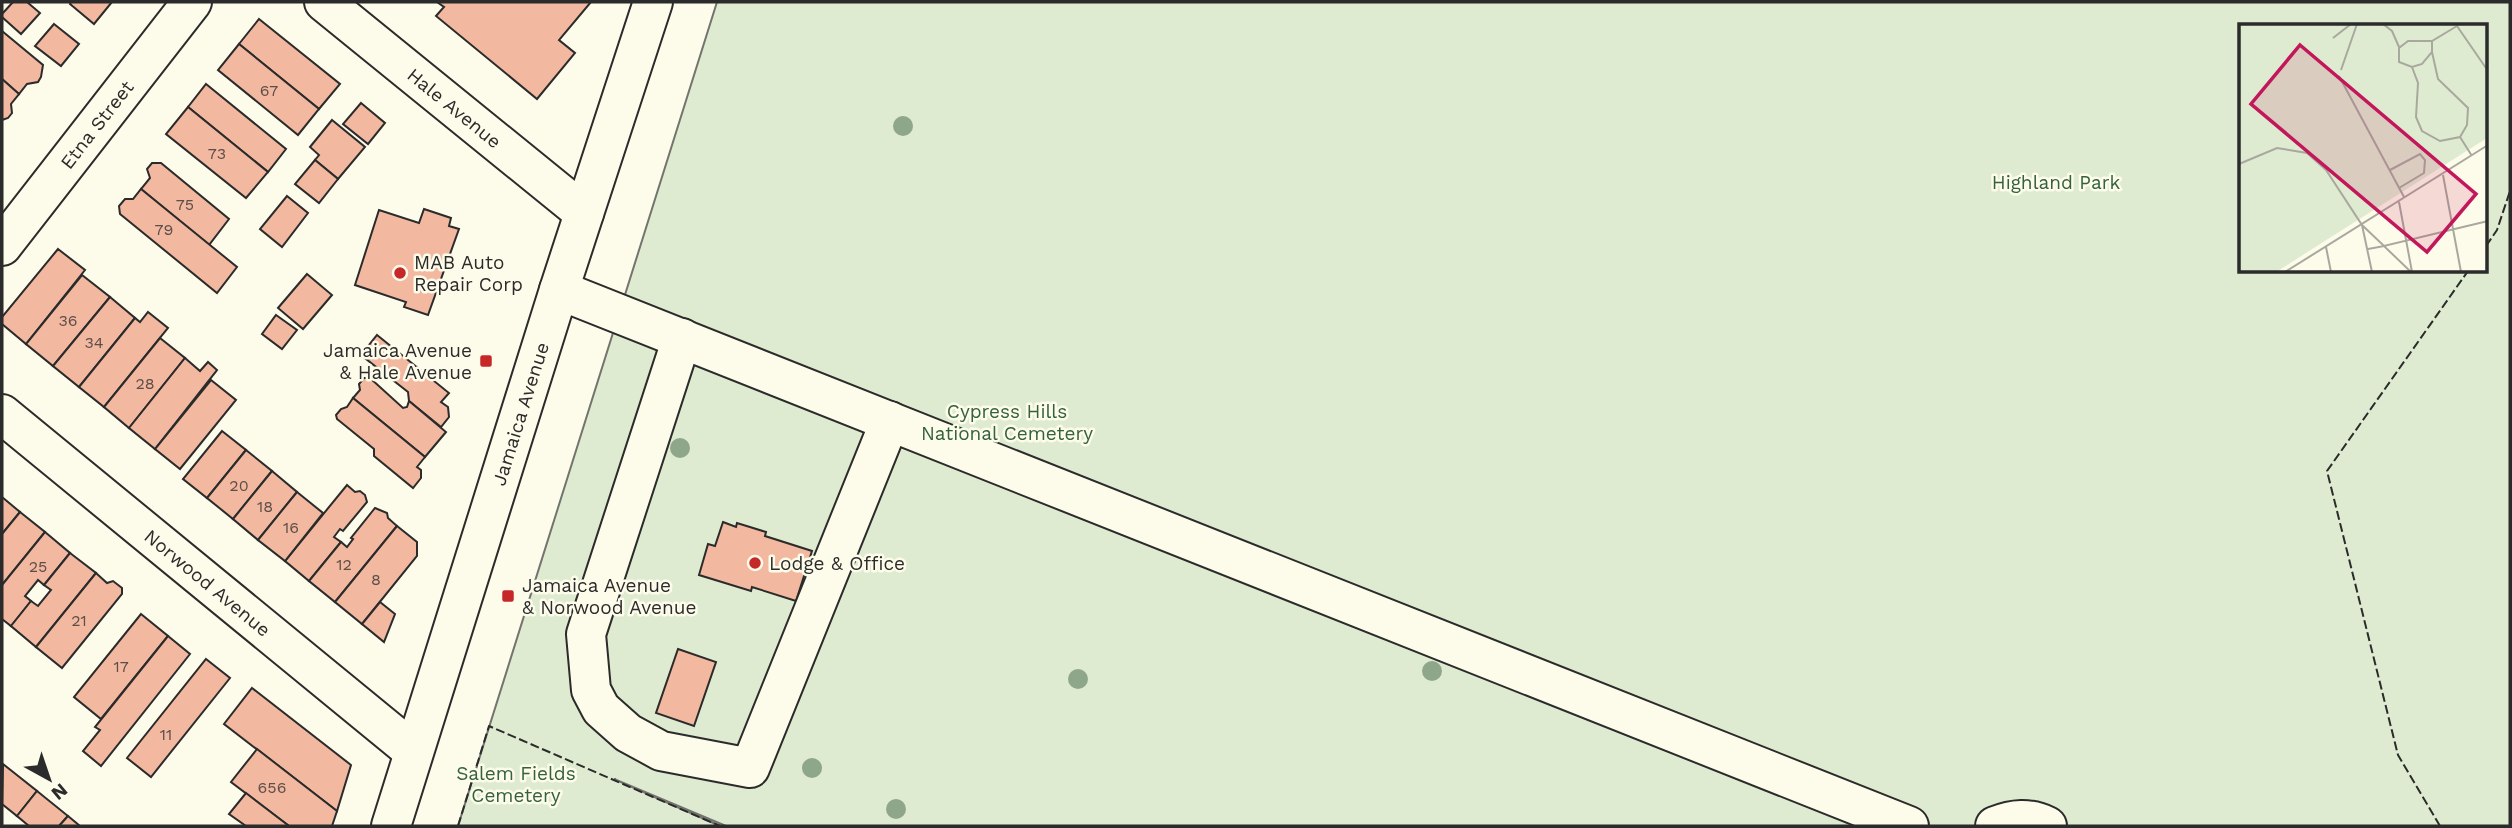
<svg xmlns="http://www.w3.org/2000/svg" width="2512" height="828" font-family="'Work Sans',sans-serif">
  <rect width="100%" height="100%" fill="#fdfbea"/>
  <path fill="#deebd1" stroke="#74746e" stroke-width="2" fill-rule="evenodd" d="M717,2H2510V826H726L614,779L720,826H458ZM2241,26H2486V271H2241Z"/>
  <g fill="#f2b8a0" stroke="#2b2b2b" stroke-width="2">
    <path d="M13,2H27L40,13L21,34L2,17V14Z"/>
    <path d="M71,2H112L94,24L70,4Z"/>
    <path d="M437,2H591L559,40L575,53L537,99L436,16L444,7Z"/>
    <path d="M259,19L340,84L319,109L239,44Z"/>
    <path d="M54,24L79,44L61,66L35,46Z"/>
    <path d="M2,31L43,65L41,77L38,82L27,84L19,94L2,79Z"/>
    <path d="M239,44L319,109L298,135L218,70Z"/>
    <path d="M2,79L19,94L11,104L12,113L8,118L2,120Z"/>
    <path d="M206,84L286,149L268,172L188,107Z"/>
    <path d="M361,103L385,123L368,144L343,124Z"/>
    <path d="M188,107L268,172L246,198L166,134Z"/>
    <path d="M332,120L365,147L338,179L315,160L319,155L310,147Z"/>
    <path d="M315,160L338,179L319,203L295,184Z"/>
    <path d="M152,163H161L229,219L209,245L141,189L150,178L147,169Z"/>
    <path d="M141,189L237,267L217,293L120,214L119,206L125,199H133Z"/>
    <path d="M287,196L308,213L282,247L260,229Z"/>
    <path d="M424,209L451,218L449,226L459,229L428,315L404,307L406,302L355,285L379,210L419,223Z"/>
    <path d="M58,249L85,270L26,344L2,324V317Z"/>
    <path d="M307,274L332,295L303,329L278,308Z"/>
    <path d="M82,275L110,297L53,366L26,344Z"/>
    <path d="M110,297L135,318L79,387L53,366Z"/>
    <path d="M148,312L168,328L104,407L79,387L135,318L140,322Z"/>
    <path d="M276,315L297,330L282,349L262,334Z"/>
    <path d="M377,335L449,393L441,402L448,407L449,417L441,427L409,401L408,392L361,355Z"/>
    <path d="M160,338L185,358L129,428L104,407Z"/>
    <path d="M185,358L200,371L208,362L217,370L155,449L129,428Z"/>
    <path d="M364,378H370L403,408L407,407L409,401L446,432L425,457L353,398L360,390L359,384Z"/>
    <path d="M211,380L236,400L180,469L155,449Z"/>
    <path d="M353,398L425,457L417,467L421,470V478L413,488L374,456V449L337,419L336,415L341,409L347,407Z"/>
    <path d="M222,431L246,450L207,498L183,479Z"/>
    <path d="M246,450L272,471L233,519L207,498Z"/>
    <path d="M272,471L297,492L258,540L233,519Z"/>
    <path d="M347,485L355,492L360,491L365,495L367,502L343,531L340,529L334,537L341,542L309,581L285,561Z"/>
    <path d="M297,492L323,513L285,561L258,540Z"/>
    <path d="M2,497L20,512L2,534Z"/>
    <path d="M375,508L387,513L388,518L397,526L335,602L309,581L341,542L347,547L353,539L351,538Z"/>
    <path d="M20,512L45,532L2,585V534Z"/>
    <path d="M723,522L736,527L737,523L766,532L765,536L812,551L796,601L752,587L751,591L699,575L708,544L715,546Z"/>
    <path d="M397,526L417,542V556L362,624L335,602Z"/>
    <path d="M45,532L70,553L44,585L38,580L25,596L31,601L11,626L2,619V585Z"/>
    <path d="M70,553L96,573L36,647L11,626L31,601L38,606L51,590L44,585Z"/>
    <path d="M96,573L107,583L113,581L122,588V594L62,668L36,647Z"/>
    <path d="M380,602L395,614L384,642L362,624Z"/>
    <path d="M141,614L168,636L101,719L74,697Z"/>
    <path d="M168,636L190,654L101,766L83,751L100,730L95,727Z"/>
    <path d="M678,649L716,662L694,726L656,713Z"/>
    <path d="M206,659L230,678L151,777L127,758Z"/>
    <path d="M252,688L351,765L337,811L224,724Z"/>
    <path d="M257,749L337,811L332,826H289L231,782Z"/>
    <path d="M3,764L37,791L17,816L2,804Z"/>
    <path d="M37,791L68,816L59,826H29L17,816Z"/>
    <path d="M246,793L289,826H246L229,814Z"/>
    <path d="M68,816L80,826H59Z"/>
  </g>
  <g fill="none" stroke-linecap="round" stroke-linejoin="round">
    <defs>
      <g id="minor">
        <path id="s1" d="M324,2L584,213"/>
        <path d="M559,290L1909,826"/>
        <path d="M682,338L586,634L591,690L601,709L628,733L661,751L750,768L890,421"/>
        <path id="s2" d="M2,414L413,751"/>
        <path d="M1995,826C2013,819 2029,817 2047,826"/>
      </g>
      <g id="major">
        <path id="s3" d="M2,246L192,2"/>
        <path id="s4" d="M391,826L559,290L653,2"/>
      </g>
    </defs>
    <use href="#minor" stroke="#2b2b2b" stroke-width="42"/>
    <use href="#major" stroke="#2b2b2b" stroke-width="42"/>
    <use href="#minor" stroke="#fdfbea" stroke-width="38"/>
    <use href="#major" stroke="#fdfbea" stroke-width="38"/>
    <g stroke="#2b2b2b" stroke-width="2" stroke-dasharray="9 3.5" stroke-linecap="butt">
      <path d="M2486,246L2497,230L2510,191"/>
      <path d="M458,826L489,726L720,826"/>
      <path d="M2440,826L2398,755L2327,471L2468,271"/>
    </g>
  </g>
  <g fill="#8ea78a">
    <circle cx="903" cy="126" r="10"/>
    <circle cx="680" cy="448" r="10"/>
    <circle cx="1432" cy="671" r="10"/>
    <circle cx="1078" cy="679" r="10"/>
    <circle cx="812" cy="768" r="10"/>
    <circle cx="896" cy="809" r="10"/>
  </g>
  <g fill="#c62828" stroke="#fdfbea" stroke-width="2.5">
    <circle cx="400" cy="273" r="7"/>
    <rect x="479" y="354" width="14" height="14" rx="3.5"/>
    <circle cx="755" cy="563" r="7"/>
    <rect x="501" y="589" width="14" height="14" rx="3.5"/>
  </g>
  <g text-anchor="middle" dominant-baseline="central" stroke-width="5" stroke-linejoin="round" paint-order="stroke">
    <g font-size="16" fill="#5d4e48">
      <text x="269" y="90">67</text>
      <text x="217" y="153">73</text>
      <text x="185" y="204">75</text>
      <text x="164" y="229">79</text>
      <text x="68" y="320">36</text>
      <text x="94" y="342">34</text>
      <text x="145" y="383">28</text>
      <text x="239" y="485">20</text>
      <text x="265" y="506">18</text>
      <text x="291" y="527">16</text>
      <text x="344" y="564">12</text>
      <text x="38" y="566">25</text>
      <text x="376" y="579">8</text>
      <text x="79" y="620">21</text>
      <text x="121" y="666">17</text>
      <text x="166" y="734">11</text>
      <text x="272" y="787">656</text>
    </g>
    <g font-size="19" fill="#2b2b2b" stroke="#fdfbea">
      <text stroke="none"><textPath href="#s1" startOffset="168">Hale Avenue</textPath></text>
      <text stroke="none"><textPath href="#s3" startOffset="154">Etna Street</textPath></text>
      <text stroke="none"><textPath href="#s4" startOffset="432">Jamaica Avenue</textPath></text>
      <text stroke="none"><textPath href="#s2" startOffset="266">Norwood Avenue</textPath></text>
    </g>
    <g font-size="19" fill="#34623c" stroke="#fdfbea">
      <text x="2056" y="182">Highland Park</text>
      <text x="1007" y="411">Cypress Hills<tspan x="1007" dy="22">National Cemetery</tspan></text>
      <text x="516" y="773">Salem Fields<tspan x="516" dy="22">Cemetery</tspan></text>
    </g>
    <g font-size="19" fill="#2b2b2b" stroke="#fdfbea" text-anchor="start">
      <text x="414" y="262">MAB Auto<tspan x="414" dy="22">Repair Corp</tspan></text>
      <text x="472" y="350" text-anchor="end">Jamaica Avenue<tspan x="472" dy="22">&amp; Hale Avenue</tspan></text>
      <text x="769" y="563">Lodge &amp; Office</text>
      <text x="522" y="585">Jamaica Avenue<tspan x="522" dy="22">&amp; Norwood Avenue</tspan></text>
    </g>
  </g>
  <g transform="translate(2239 24)">
    <rect width="248" height="248" fill="#fdfbea"/>
    <path d="M0,0H248V114L37,248H0Z" fill="#deebd1"/>
    <path fill="none" stroke="#a9a89e" stroke-width="2" d="M144,0L153,7L160,23M94,14L112,0M193,17V28L183,40L173,43L160,38V24L169,17H193L218,2L249,47M173,43L179,59L177,93L183,107L201,117L221,113L228,101L229,84L199,55L193,28M102,46L118,0M100,52L165,173M221,113L233,132M0,140L38,124L68,129L87,146L123,201L145,222L249,197M151,146L181,130L186,136L185,149L160,164M204,151L222,248M160,178L173,248M123,201L133,248M87,223L92,248M129,225L145,222L172,248M46,248L249,121"/>
    <path fill="#c2185b" fill-opacity="0.15" stroke="#c2185b" stroke-width="3.5" d="M61,21L237,170L188,228L12,80Z"/>
    <rect width="248" height="248" fill="none" stroke="#2b2b2b" stroke-width="3.5"/>
  </g>
  <rect width="2512" height="828" fill="none" stroke="#2b2b2b" stroke-width="7"/>
  <g transform="translate(49 779) rotate(140)" stroke="#fdfbea" stroke-width="5" paint-order="stroke">
  <path d="M0-5L12 26L0 18L-12 26Z" fill="#2b2b2b"/>
  <text y="-10" font-size="19" font-weight="bold" text-anchor="middle" fill="#2b2b2b">N</text>
  </g>
</svg>
